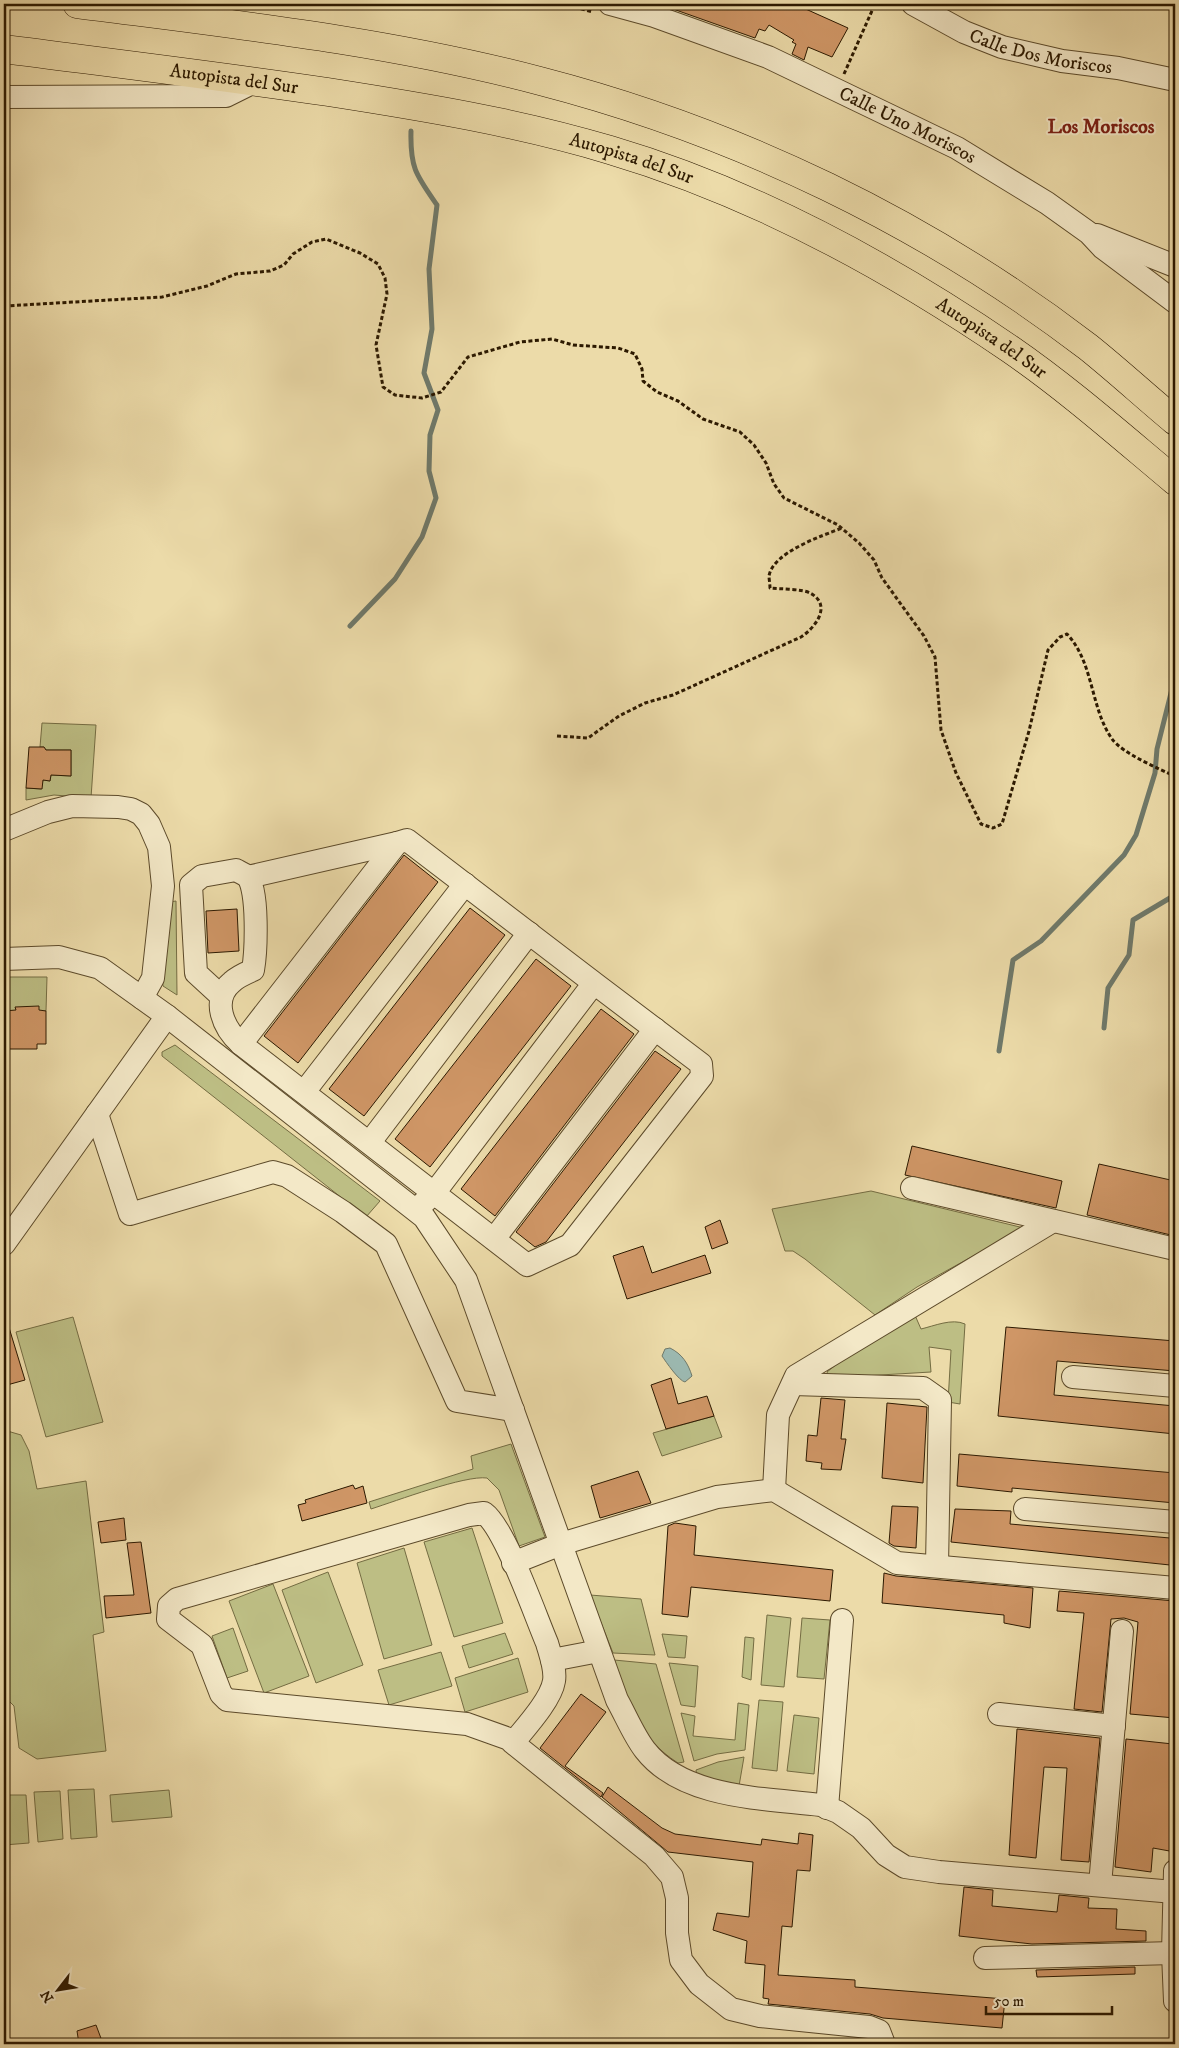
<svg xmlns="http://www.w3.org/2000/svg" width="1179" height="2048" font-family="'IM FELL DW Pica',serif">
  <rect width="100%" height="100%" fill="#ecdba9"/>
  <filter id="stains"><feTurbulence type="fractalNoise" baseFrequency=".004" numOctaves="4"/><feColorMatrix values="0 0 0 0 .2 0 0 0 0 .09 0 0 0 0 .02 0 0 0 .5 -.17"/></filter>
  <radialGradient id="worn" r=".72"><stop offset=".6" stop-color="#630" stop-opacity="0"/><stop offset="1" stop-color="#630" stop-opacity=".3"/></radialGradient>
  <g fill="#bdbe84" stroke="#746c42">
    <path d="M42,723L96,725L91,798L54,795L26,800V788L41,789L43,780L50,781L51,775L71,776V750H46L44,747H40Z"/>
    <path d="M176,901L177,995L163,986L162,975L169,902Z"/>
    <path d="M4,977H47L46,1011H4Z"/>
    <path d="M175,1045L380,1201L366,1217L162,1056V1052Z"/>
    <path d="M871,1191L1024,1228L917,1287L875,1315L805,1259L793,1251H785L772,1209Z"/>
    <path d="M914,1313L921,1329C934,1326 952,1318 965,1324L960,1404L948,1402L951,1350L929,1347L931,1372L829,1378L827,1372L867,1340Z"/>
    <path d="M73,1317L103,1422L46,1437L16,1332Z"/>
    <path d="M714,1416L722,1437L662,1456L653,1433Z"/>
    <path d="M4,1430L21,1435L29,1451L37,1489L86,1481L104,1632L93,1635L106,1751L37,1759L19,1748L14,1706L4,1696Z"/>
    <path d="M511,1444L545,1537L519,1546L499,1490L487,1478C465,1475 396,1501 371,1509L369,1502L473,1469L471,1456Z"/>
    <path d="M472,1528L503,1623L454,1637L424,1542Z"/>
    <path d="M404,1548L432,1645L384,1659L357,1563Z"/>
    <path d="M328,1572L363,1665L316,1683L282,1590Z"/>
    <path d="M273,1584L309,1676L264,1693L229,1601Z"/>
    <path d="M590,1595L641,1599L655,1655L613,1653Z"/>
    <path d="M767,1615L791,1618L784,1687L761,1685Z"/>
    <path d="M802,1618L830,1620L824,1679L797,1677Z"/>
    <path d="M233,1628L248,1671L227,1678L212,1636Z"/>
    <path d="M505,1633L513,1654L469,1668L462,1646Z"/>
    <path d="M662,1634L687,1636L685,1658L668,1657Z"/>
    <path d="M745,1637L754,1638L751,1680L742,1677Z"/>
    <path d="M441,1652L452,1686L389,1705L378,1670Z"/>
    <path d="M518,1658L528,1692L465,1712L455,1678Z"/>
    <path d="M614,1660L656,1664L684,1762L678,1763C637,1737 630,1704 614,1660Z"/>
    <path d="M669,1663L698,1666L695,1707L681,1705Z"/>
    <path d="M759,1700L783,1702L777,1771L752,1768Z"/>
    <path d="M738,1703L749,1705L745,1750L717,1754L694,1761L681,1713L695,1716L693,1736L735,1740Z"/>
    <path d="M794,1715L819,1718L814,1774L787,1771Z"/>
    <path d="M744,1757L739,1786L697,1777L696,1770L718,1762Z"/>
    <path d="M94,1789L97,1837L71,1839L68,1790Z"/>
    <path d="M169,1790L172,1817L112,1822L110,1795Z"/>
    <path d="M60,1791L63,1839L38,1842L34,1792Z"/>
    <path d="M4,1795H26L29,1843L4,1845Z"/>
  </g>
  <path fill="#9cb9b1" stroke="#6f796a" d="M670,1348C682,1354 688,1363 692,1376L685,1382C679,1381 666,1362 662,1356L665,1349Z"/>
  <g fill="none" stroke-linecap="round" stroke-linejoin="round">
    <g stroke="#6f796a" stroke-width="5">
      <path d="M350,626L395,579L422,537L436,498L429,471L430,435L438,410L424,373L432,329L429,269L437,205C416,175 410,168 411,131"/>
      <path d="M1104,1028L1108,988L1129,955L1133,920L1175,895"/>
      <path d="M999,1051L1013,960L1041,941L1124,855L1136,835L1155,773L1157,749L1175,677"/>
    </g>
  </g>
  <g fill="#cf9666" stroke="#2c1900">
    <path d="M659,4H799V6L848,28L832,57L808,47L804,60L792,54L796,44L792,42L794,40L769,25L765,31L759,29L755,38Z"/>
    <path d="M29,747H44L46,750H71V776L51,775L50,781L43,780L42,789L26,788Z"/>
    <path d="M404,855L438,882L298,1063L264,1036Z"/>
    <path d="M470,908L505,935L364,1116L329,1089Z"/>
    <path d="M237,909L239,951L208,953L206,911Z"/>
    <path d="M536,959L571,986L430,1167L395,1139Z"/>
    <path d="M39,1006V1010L46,1011V1044H37V1049H8L7,1043H4V1011L16,1010L15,1007Z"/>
    <path d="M601,1009L634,1034L495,1216L461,1189Z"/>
    <path d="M655,1051L681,1069L546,1242L535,1247L516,1232Z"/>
    <path d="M912,1146L1062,1181L1056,1208L905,1175Z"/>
    <path d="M1099,1164L1175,1181V1236L1087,1215Z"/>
    <path d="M720,1220L728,1243L712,1249L705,1227Z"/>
    <path d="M643,1246L652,1273L705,1255L711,1273L627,1299L613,1256Z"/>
    <path d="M4,1321H7L25,1380L7,1385L4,1372Z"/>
    <path d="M1006,1327L1175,1341V1371L1057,1361L1054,1395L1175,1406V1434L998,1416Z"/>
    <path d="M671,1378L678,1404L707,1396L714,1416L666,1429L651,1385Z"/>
    <path d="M821,1398L845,1400L841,1439H846L841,1470L821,1469L822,1463L806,1461L808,1435L817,1436Z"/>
    <path d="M887,1403L927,1407L923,1483L882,1478Z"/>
    <path d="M959,1454L1175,1473V1503L1012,1488V1492L957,1486Z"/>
    <path d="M638,1471L651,1503L600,1518L591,1486Z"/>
    <path d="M353,1485L355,1489L363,1486L367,1503L302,1521L298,1505L306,1503L305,1500Z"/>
    <path d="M892,1506L918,1507L916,1548L894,1546L889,1543Z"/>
    <path d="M955,1509L1011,1511L1010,1524L1170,1538V1565L951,1542Z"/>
    <path d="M124,1518L126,1540L101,1543L98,1522Z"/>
    <path d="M675,1523L696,1526L694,1555L833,1570L830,1601L691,1587L688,1617L662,1614L668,1526Z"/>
    <path d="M141,1542L151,1613L106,1618L104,1596L134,1595L127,1543Z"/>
    <path d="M884,1573L896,1576L1033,1588L1030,1628L1004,1623V1615L882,1603Z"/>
    <path d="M1059,1591L1175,1601V1718L1130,1714L1138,1622L1124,1618L1111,1619L1102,1712L1074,1709L1084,1613L1057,1611Z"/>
    <path d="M581,1694L606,1712L565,1766L603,1793L601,1797L540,1748Z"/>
    <path d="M1017,1729L1100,1738L1089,1862L1061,1860L1067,1768L1044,1767L1036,1858L1009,1855Z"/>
    <path d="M1126,1739L1173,1744L1175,1752V1852L1153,1848L1151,1872L1115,1867Z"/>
    <path d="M608,1787L662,1828L675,1834L761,1845L762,1839L798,1844L799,1833L813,1835L810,1871L797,1870L792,1927L782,1926L778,1975L855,1980V1987L1005,1999L1002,2028L883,2018L870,2014L768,2004L769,1999L763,1998L765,1965L745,1963L747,1941L713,1930L717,1913L749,1917L753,1862L668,1852L602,1797Z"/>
    <path d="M964,1887L993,1890L992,1906L1057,1912L1059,1895L1089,1898L1088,1908L1117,1909L1116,1929L1146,1931V1941L1032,1944L959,1936Z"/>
    <path d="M1135,1967V1974L1037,1977L1036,1970Z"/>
    <path d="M96,2025L102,2041L79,2044L77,2031Z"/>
  </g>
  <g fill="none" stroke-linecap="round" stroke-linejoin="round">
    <defs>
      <g id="minor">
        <path id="s1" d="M610,4L654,16L768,57L957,148L1047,203L1089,233L1103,248L1175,302"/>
        <path id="s2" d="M913,4L964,32L1002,47L1062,61L1118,68L1175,80"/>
        <path d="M4,97L226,96L256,81"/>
        <path d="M1097,235L1175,266"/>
        <path d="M4,830L48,812L72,806L118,807L131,809L141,814L149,824L159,847L163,886L153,978L142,998"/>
        <path d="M248,877L397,843"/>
        <path d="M4,959L59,957L100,968L167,1016L424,1217L466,1280L617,1700C626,1716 634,1736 645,1750C683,1799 765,1798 821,1805L838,1812L861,1828L886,1855L905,1867L939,1872L1174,1892"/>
        <path d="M221,996L196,973L191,885L202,876L236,870C239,872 244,874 247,876C259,889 256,953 253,970C246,973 237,977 232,982C210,1000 224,1029 241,1044"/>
        <path d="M304,1092L465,884"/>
        <path d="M97,1114L130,1214L273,1172L287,1176L343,1212L386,1244L457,1401L513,1410"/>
        <path d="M370,1142L529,933"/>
        <path d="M912,1188L1175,1249"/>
        <path d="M416,1210L435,1192L594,983L407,840L397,843L241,1044L527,1265L570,1245L702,1076L701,1064L594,983"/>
        <path d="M494,1239L655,1029"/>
        <path d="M4,1244L167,1016"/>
        <path d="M1073,1377L1175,1386"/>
        <path d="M793,1384L923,1388L940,1400L937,1566"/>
        <path d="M774,1490L778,1415L796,1376L1053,1221"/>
        <path d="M1025,1509L1175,1522"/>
        <path d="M513,1563L561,1544L717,1497L774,1490L897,1563L1175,1588"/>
        <path d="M552,1660L599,1651"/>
        <path d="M999,1714L1114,1726"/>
        <path d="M513,1743C525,1728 551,1700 554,1681C556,1669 550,1654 547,1643C535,1615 505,1528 484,1513L469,1515L177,1599L169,1606L168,1619L202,1645L221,1694L227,1700L467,1724L509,1739L513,1743L654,1856L672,1877L677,1898V1933L681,1960L699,1984L731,2009L760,2016L869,2027L879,2031L884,2044"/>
        <path d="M827,1808L842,1620"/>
        <path d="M1175,1871L1173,1953L1175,2001"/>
        <path d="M1100,1885L1122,1631"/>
        <path d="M985,1958L1173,1953"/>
      </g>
      <g id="highway">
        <path d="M77,4C231,24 388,41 540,81C737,132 926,223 1088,347C1118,371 1146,397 1175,421"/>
        <path id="s3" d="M4,49C112,63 220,76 328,92C424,107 516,122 610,150C752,192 887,265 1010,349C1068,389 1121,436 1175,481"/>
      </g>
    </defs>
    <use href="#minor" stroke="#5c4a2a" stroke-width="24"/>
    <use href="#highway" stroke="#2c1900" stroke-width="29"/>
    <g stroke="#2c1900" stroke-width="3" stroke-dasharray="4 2.5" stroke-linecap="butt">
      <path d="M562,4L593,12"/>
      <path d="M844,74L875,4"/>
      <path d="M4,306L162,297L207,286L236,274L270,271L284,265L293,254L312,242L326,239L360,253L378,264L385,278L387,294L376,345L383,387L395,395L422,398L441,392L468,357L520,342L552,339L573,345L618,348L635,354L642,369L643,381L657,392L678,401L703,419L740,432L754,445L766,463L774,484L784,498L838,525L859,543L874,560L882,578L924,636L935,657L941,730L956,773L981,824L993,828L1002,824L1029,731L1048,650L1060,637L1067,634C1094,663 1090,707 1112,739C1122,753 1159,769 1175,776"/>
      <path d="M557,736L588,738L619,716L645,703L673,695L801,637C815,628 833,605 810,593C803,589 780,589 770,588C770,584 769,579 769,576C773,552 822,536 842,528"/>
    </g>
    <use href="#minor" stroke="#f3e8c7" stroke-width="22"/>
    <use href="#highway" stroke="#ecdba9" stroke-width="28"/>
  </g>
  <g text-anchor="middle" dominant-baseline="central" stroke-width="4" stroke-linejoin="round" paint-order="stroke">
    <g font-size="19" fill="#2c1900" stroke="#f3e8c7">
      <text stroke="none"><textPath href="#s2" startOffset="138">Calle Dos Moriscos</textPath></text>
      <text stroke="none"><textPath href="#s3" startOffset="232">Autopista del Sur</textPath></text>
      <text stroke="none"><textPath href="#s1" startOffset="322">Calle Uno Moriscos</textPath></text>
      <text stroke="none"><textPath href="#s3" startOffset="638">Autopista del Sur</textPath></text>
      <text stroke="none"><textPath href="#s3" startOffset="1042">Autopista del Sur</textPath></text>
    </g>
    <g font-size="20" font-weight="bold" fill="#7a1f14" stroke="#f3e8c7">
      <text x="1101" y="127">Los Moriscos</text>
    </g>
  </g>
  <rect width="1179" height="2048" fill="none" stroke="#ecdba9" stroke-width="20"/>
  <rect x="5" y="5" width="1169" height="2038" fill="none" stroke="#2c1900" stroke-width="2.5"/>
  <rect x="10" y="10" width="1159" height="2028" fill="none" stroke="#2c1900"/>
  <g transform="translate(58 1990) rotate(239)" stroke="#f3e8c7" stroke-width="4" paint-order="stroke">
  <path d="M0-4L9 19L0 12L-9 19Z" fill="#2c1900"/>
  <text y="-8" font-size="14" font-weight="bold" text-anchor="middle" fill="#2c1900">N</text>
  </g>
  <path d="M986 2006v8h126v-8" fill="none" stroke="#2c1900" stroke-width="2.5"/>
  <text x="994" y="2006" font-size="15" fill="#2c1900" stroke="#f3e8c7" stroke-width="4" paint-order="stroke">50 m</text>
  <rect width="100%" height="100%" filter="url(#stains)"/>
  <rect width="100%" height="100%" fill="url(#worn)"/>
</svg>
